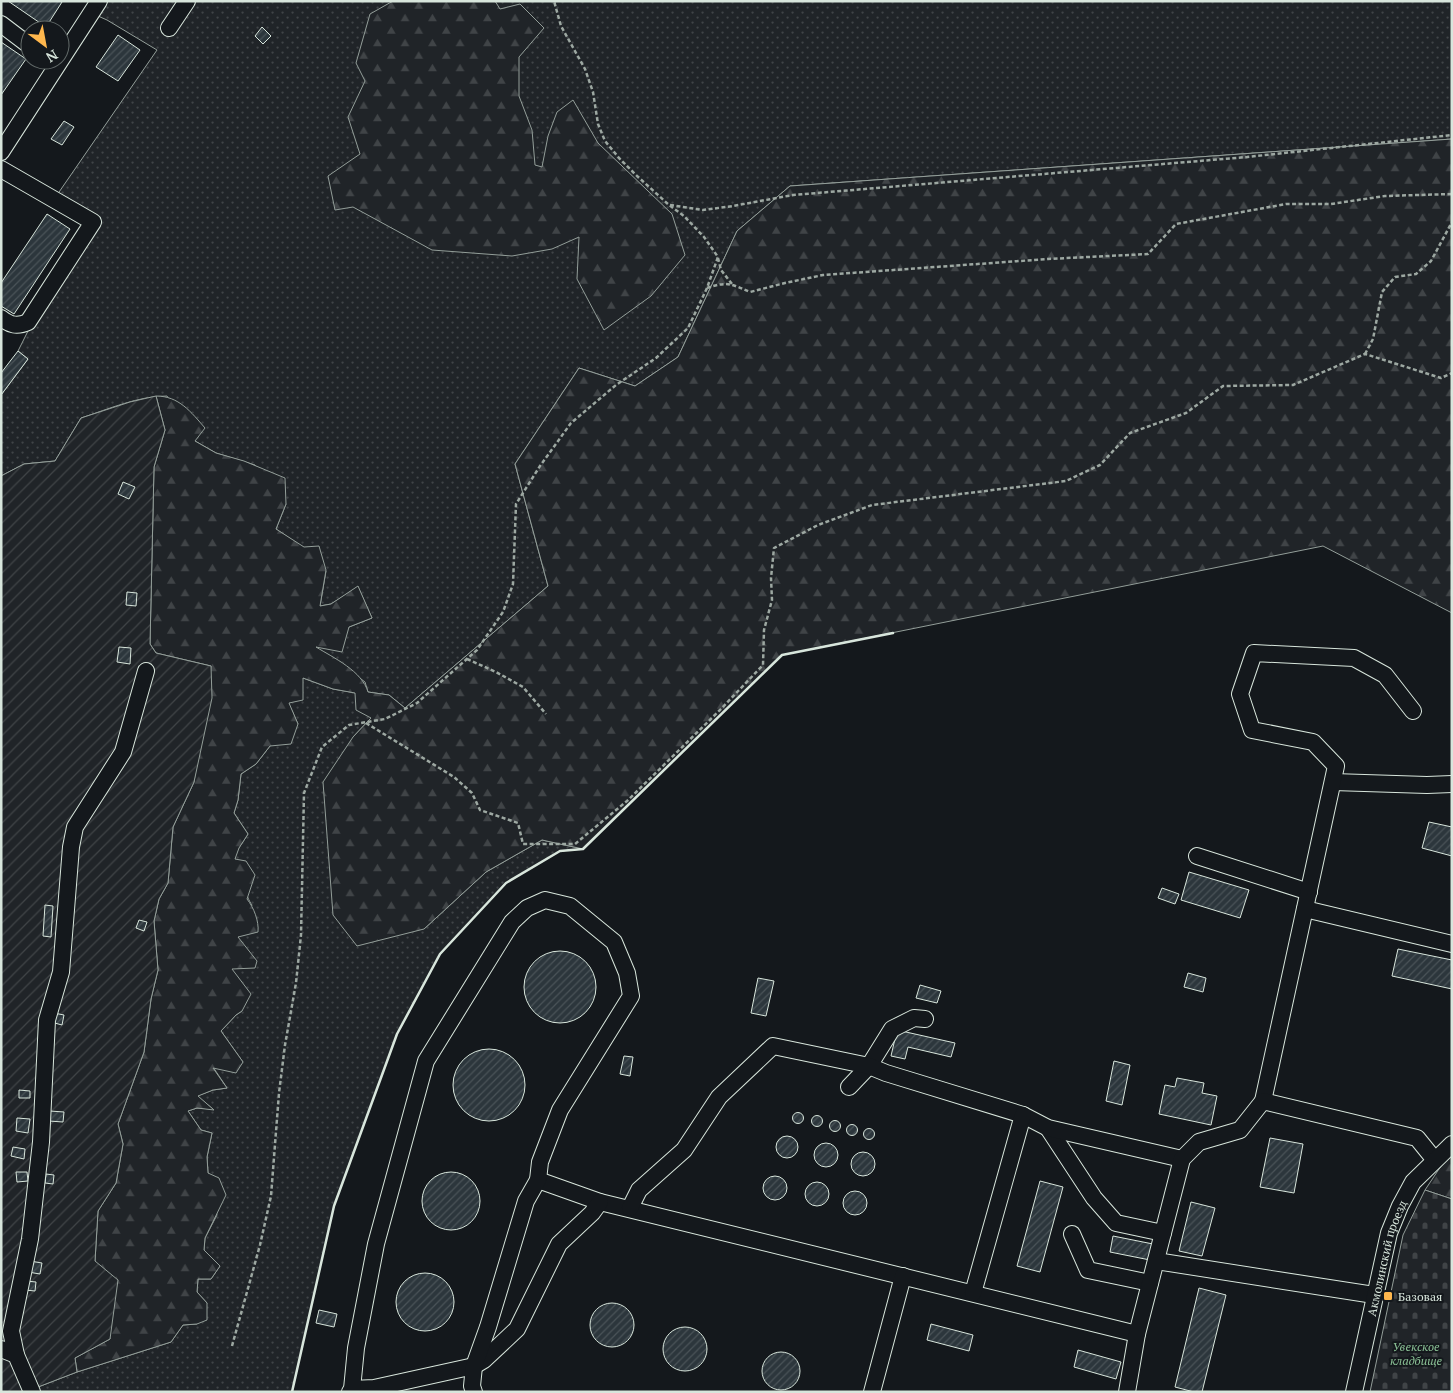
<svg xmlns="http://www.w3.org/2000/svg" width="1453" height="1393" font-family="'PT Serif',serif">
  <defs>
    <pattern id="grass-dots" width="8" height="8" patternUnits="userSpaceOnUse" patternTransform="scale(1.25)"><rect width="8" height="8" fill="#202428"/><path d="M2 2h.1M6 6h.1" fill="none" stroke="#404447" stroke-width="1.8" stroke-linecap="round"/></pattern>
    <pattern id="forest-firs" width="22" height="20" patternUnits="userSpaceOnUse" patternTransform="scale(1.25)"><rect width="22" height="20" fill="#202428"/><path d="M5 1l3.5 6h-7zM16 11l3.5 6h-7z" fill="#404447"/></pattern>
    <pattern id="cemetery-stones" width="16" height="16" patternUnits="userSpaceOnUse" patternTransform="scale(1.25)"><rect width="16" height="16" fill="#202428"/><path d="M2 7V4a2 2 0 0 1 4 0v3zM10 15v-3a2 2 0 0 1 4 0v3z" fill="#404447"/></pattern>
    <pattern id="garden-furrows" width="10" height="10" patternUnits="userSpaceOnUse" patternTransform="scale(1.25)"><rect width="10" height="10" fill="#202428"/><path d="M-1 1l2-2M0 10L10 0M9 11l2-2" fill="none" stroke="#404447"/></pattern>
    <pattern id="building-hatch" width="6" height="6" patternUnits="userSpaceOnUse" patternTransform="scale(1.25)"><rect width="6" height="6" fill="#2c363c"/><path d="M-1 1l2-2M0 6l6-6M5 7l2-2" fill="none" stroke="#4a5358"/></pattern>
  </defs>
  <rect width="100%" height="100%" fill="#14181c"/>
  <g fill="url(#grass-dots)" stroke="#939e99">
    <path d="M108,1H1452V139L790,186L737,231L678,357L635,386L579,368L515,464L548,586L405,708L389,695L368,692L365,682L339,662L314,646L349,627L372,618L358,587L331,604L320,606L326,571L304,548L276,529L286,504L255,465L216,453L195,441L167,396C138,396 109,409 81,418L55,461L24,464L1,476V395L28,359L18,351L28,331L101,223L57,195L157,50L107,20L98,16Z"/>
    <path d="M303,678L333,689L356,693L371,718L353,737L424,929L486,872L542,840L583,849L560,851L506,883L440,954L397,1034L334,1206L292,1392H25L77,1372L171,1342L183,1325L197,1324L207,1303L197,1292L198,1279H211L220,1266L204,1250L205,1238L217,1215L208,1173L207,1157L212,1133L201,1130L188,1111L197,1108L213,1109L197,1096L213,1090L227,1088L213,1067L243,1062L221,1031L236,1015L242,1011L231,969L238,937L252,905C247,899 235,867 235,859C235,851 244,841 248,834L234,813L238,800L241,774L256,764L270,746L298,724L288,702Z"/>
  </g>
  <g fill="url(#forest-firs)" stroke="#939e99">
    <path d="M393,1H495L500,9L520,4L544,28L519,57V96L532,130L535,165L542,167L548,136L557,112L573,100L598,143L672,214L685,255L651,296L604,330L577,279L579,237L552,249L512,256L432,250L353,207L335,210L328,176L360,154L348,117L365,81L356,63L370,14Z"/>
    <path d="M1452,139V613L1323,546L782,655L583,849L542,840L486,872L424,929L357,946L333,915L323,782L353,737L371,718L356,710L355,693L333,689L303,678V700L289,703L298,724L291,744L270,746L256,764L241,774L238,800L234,813L248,834L239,848L235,859L246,861L255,875L247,899C254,908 259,921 258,932L238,937L257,961L255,968L232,969L251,994L242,1011L236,1015L221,1031L243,1062L236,1073L213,1068L227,1088L213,1090L198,1096L214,1110L197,1108L188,1111L201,1130L212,1133L207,1157L208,1173L219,1178L226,1195L205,1238L204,1250L220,1266L211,1279H198L197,1292L207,1303V1320L197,1324L183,1325L171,1342L77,1372L75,1358L110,1339L95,1261L98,1211L116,1183L123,1144L118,1124L144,1052L151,999L158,970L154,921L159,899L168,883L173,827L194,782L211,666L156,653L150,644L154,467L165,430L156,396C179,396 191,412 205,428L195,441L216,453L244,461L285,478L286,504L276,529L304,547L319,546L326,570L320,606L331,604L358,586L372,618L349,627L342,652L316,647C334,658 362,671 368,692L389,695L405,708L548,586L515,464L579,368L635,386L678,357L737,231L790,186Z"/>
    <path d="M1452,1152V1199L1425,1190L1449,1154Z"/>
  </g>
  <path fill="url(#cemetery-stones)" stroke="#939e99" d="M1425,1190L1452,1199V1392H1370L1403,1235Z"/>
  <path fill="url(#garden-furrows)" stroke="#939e99" d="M156,396L165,430L154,467L150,644L156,653L211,666L212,698L194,782L173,827L168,883L159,899L154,921L158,970L151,999L144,1052L118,1124L123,1144L116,1183L98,1211L95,1261L118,1280L110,1339L75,1358L77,1372L25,1392H1V476L24,464L55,461L81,418L130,402Z"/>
  <g fill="url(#building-hatch)" stroke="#d8e6dc">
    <path d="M8,1H61L62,2L46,27Z"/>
    <path d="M262,27L271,36L263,44L255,36Z"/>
    <path d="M118,35L140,50L118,81L96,67Z"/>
    <path d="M1,42L26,59L1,95Z"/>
    <path d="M64,121L74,127L62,145L51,139Z"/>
    <path d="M47,214L70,229L14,314L1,306V283Z"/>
    <path d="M18,351L28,359L1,395V373Z"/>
    <path d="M123,482L135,487L129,499L118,494Z"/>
    <path d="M127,592L137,593L136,606L126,605Z"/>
    <path d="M119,647L131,648L130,664L117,662Z"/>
    <path d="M1429,822L1452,827V856L1422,848Z"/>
    <path d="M1189,872L1249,890L1240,918L1181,900Z"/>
    <path d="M1162,888L1179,894L1175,904L1158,898Z"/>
    <path d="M45,905L53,906L51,937L43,936Z"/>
    <path d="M139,920L147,922L144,931L136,928Z"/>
    <path d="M1398,949L1452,960V989L1392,976Z"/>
    <circle cx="560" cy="987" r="36"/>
    <path d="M1188,973L1206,978L1203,992L1184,987Z"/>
    <path d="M758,978L774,981L766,1016L751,1013Z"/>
    <path d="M920,985L941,991L937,1003L916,998Z"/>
    <path d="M54,1013L64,1015L62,1025L51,1022Z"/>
    <path d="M897,1030L955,1043L951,1057L908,1047L905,1059L891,1056Z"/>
    <circle cx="489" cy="1085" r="36"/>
    <path d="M624,1056L633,1057L630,1076L620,1074Z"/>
    <path d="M1114,1061L1130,1065L1122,1105L1106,1101Z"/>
    <path d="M1177,1078L1204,1083L1202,1093L1217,1096L1211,1125L1159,1114L1165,1085L1175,1087Z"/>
    <path d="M19,1090L30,1091V1098H19Z"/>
    <path d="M50,1111L64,1112L63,1122L49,1121Z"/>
    <circle cx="798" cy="1118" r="5.5"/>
    <circle cx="817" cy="1121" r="5.5"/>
    <path d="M17,1118L30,1119L28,1133L16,1131Z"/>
    <circle cx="835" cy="1126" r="5.5"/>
    <circle cx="852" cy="1130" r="5.5"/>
    <circle cx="869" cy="1134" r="5.5"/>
    <circle cx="787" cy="1147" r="11"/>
    <path d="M1270,1138L1303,1144L1294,1193L1260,1187Z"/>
    <circle cx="826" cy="1155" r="12"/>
    <path d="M13,1147L25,1149L24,1159L11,1156Z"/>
    <circle cx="863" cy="1164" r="12"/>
    <circle cx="451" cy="1201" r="29"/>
    <path d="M16,1172H27L28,1181L17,1182Z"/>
    <path d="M46,1174L54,1175L53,1184L45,1183Z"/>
    <circle cx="775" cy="1188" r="12"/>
    <path d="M1040,1181L1063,1187L1040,1272L1017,1266Z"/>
    <circle cx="817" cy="1194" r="12"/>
    <circle cx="855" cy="1203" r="12"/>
    <path d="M1191,1202L1215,1208L1202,1256L1179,1251Z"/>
    <path d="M1113,1236L1153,1244L1150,1260L1110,1252Z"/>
    <path d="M30,1261L42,1263L40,1274L28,1272Z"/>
    <circle cx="425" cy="1302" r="29"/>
    <path d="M26,1281L36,1282L35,1291L25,1290Z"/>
    <path d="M1199,1288L1226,1295L1202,1392H1194L1175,1387Z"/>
    <circle cx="612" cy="1325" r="22"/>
    <path d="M319,1310L337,1314L334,1327L316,1323Z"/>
    <path d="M931,1324L973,1335L969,1351L927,1340Z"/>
    <circle cx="685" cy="1349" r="22"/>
    <path d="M1078,1350L1121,1362L1116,1379L1074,1367Z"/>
    <circle cx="781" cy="1371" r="19"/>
  </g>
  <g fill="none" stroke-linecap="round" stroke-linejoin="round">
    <defs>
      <g id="minor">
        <path d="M1,24L30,46"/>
        <path d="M169,28L187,1"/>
        <path d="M1,152L99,1"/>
        <path d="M1,169L93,222L28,322C17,327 10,325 1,318"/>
        <path d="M1333,782L1427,785L1452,784"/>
        <path d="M1197,856L1309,892"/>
        <path d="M1305,909L1452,944"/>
        <path d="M849,1087L869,1066L892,1029L914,1018L925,1019"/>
        <path d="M1263,1101L1336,766L1313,742L1252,730L1240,694L1254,653L1354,658L1385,675L1413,711"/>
        <path d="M1048,1128L1094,1198L1116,1223L1163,1233"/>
        <path d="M538,1180L600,1202L1137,1334"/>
        <path d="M630,1208L639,1190L684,1150L719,1097L773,1046L869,1066L886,1073L1023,1115L1048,1128L1182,1159"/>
        <path d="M1072,1234L1088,1270L1150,1283"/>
        <path d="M1156,1261L1374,1295"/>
        <path d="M973,1293L1023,1115"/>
        <path d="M1,1349L16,1355L32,1392"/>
        <path d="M16,1355L11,1331L30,1239L41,1142L47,1020L61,972L71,847L75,827L123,752L146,671"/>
        <path d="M352,1389L374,1388L474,1366L484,1360L517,1329L559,1244L592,1213L600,1202"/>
        <path d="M350,1392L352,1389L356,1348L376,1244L426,1061L512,922L527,908L545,900L570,906L614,942L627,973L631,996L560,1110L540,1162L538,1180L526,1201L488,1327L474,1366L472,1386L474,1392"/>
        <path d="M872,1392L903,1276"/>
        <path d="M1127,1392L1137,1334L1182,1159L1199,1142L1240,1130L1263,1101L1417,1138L1434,1159"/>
        <path id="s1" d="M1354,1392L1389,1233L1400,1206L1413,1182L1452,1144"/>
      </g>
    </defs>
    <use href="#minor" stroke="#d8e6dc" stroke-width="18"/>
    <g stroke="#9da8a2" stroke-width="2.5" stroke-dasharray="4 2.5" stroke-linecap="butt">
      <path d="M670,205L703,210L733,206L793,195L1247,157L1452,135"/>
      <path d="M718,258L721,270L732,284"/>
      <path d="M707,288C728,281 731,284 750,292L785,283L823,275L1048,259L1148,254L1176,224L1286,204H1331L1385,196L1452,194"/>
      <path d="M1365,354L1373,339L1382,292L1395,277L1416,274L1431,261L1452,222"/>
      <path d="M467,659L496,672L523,687L546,714"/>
      <path d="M366,723L454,777L472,793L480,810L518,823L523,844H575L627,801L720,710L763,665L764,630L772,600L771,578L774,548L818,525L872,505L1066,481L1100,465L1130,433L1186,413L1223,386L1293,385L1365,354L1441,378L1452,373"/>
      <path d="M232,1346L260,1245L271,1196L279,1093L285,1045L296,983L301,935L304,793L322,747L349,725L385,719L417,703L477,650L503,612L513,584L516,504L540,466L571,423L616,385L656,358L688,328L707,288L718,257L704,237L684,216L669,205L636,175L619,158L605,141L598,124L593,92L585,69L561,26L554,1"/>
    </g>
    <use href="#minor" stroke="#14181c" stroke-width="16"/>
    <path stroke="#d8e6dc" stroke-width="2.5" d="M292,1392L334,1206L397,1034L440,954L506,883L560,851L583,849L782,655L893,633"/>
  </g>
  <rect fill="#ffb74d" stroke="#14181c" stroke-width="2" x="1383" y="1291" width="10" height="10" rx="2.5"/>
  <g text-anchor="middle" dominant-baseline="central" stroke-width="4" stroke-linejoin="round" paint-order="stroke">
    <g font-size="12" fill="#d8e6dc" stroke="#14181c">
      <text stroke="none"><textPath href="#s1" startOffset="138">Акмолинский проезд</textPath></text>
    </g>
    <g font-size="12" fill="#d8e6dc" stroke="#14181c" text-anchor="start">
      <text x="1398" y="1296">Базовая</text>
    </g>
    <g font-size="12" font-style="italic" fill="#8ac095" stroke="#14181c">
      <text x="1416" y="1346">Увекское<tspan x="1416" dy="14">кладбище</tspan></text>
    </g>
  </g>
  <rect width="1453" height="1393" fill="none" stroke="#d8e6dc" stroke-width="5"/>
  <g transform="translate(45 45) rotate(148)"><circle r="24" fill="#14181c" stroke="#626a69"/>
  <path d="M0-4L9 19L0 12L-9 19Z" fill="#ffb74d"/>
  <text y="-8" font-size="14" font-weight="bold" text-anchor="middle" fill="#d8e6dc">N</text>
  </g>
</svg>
